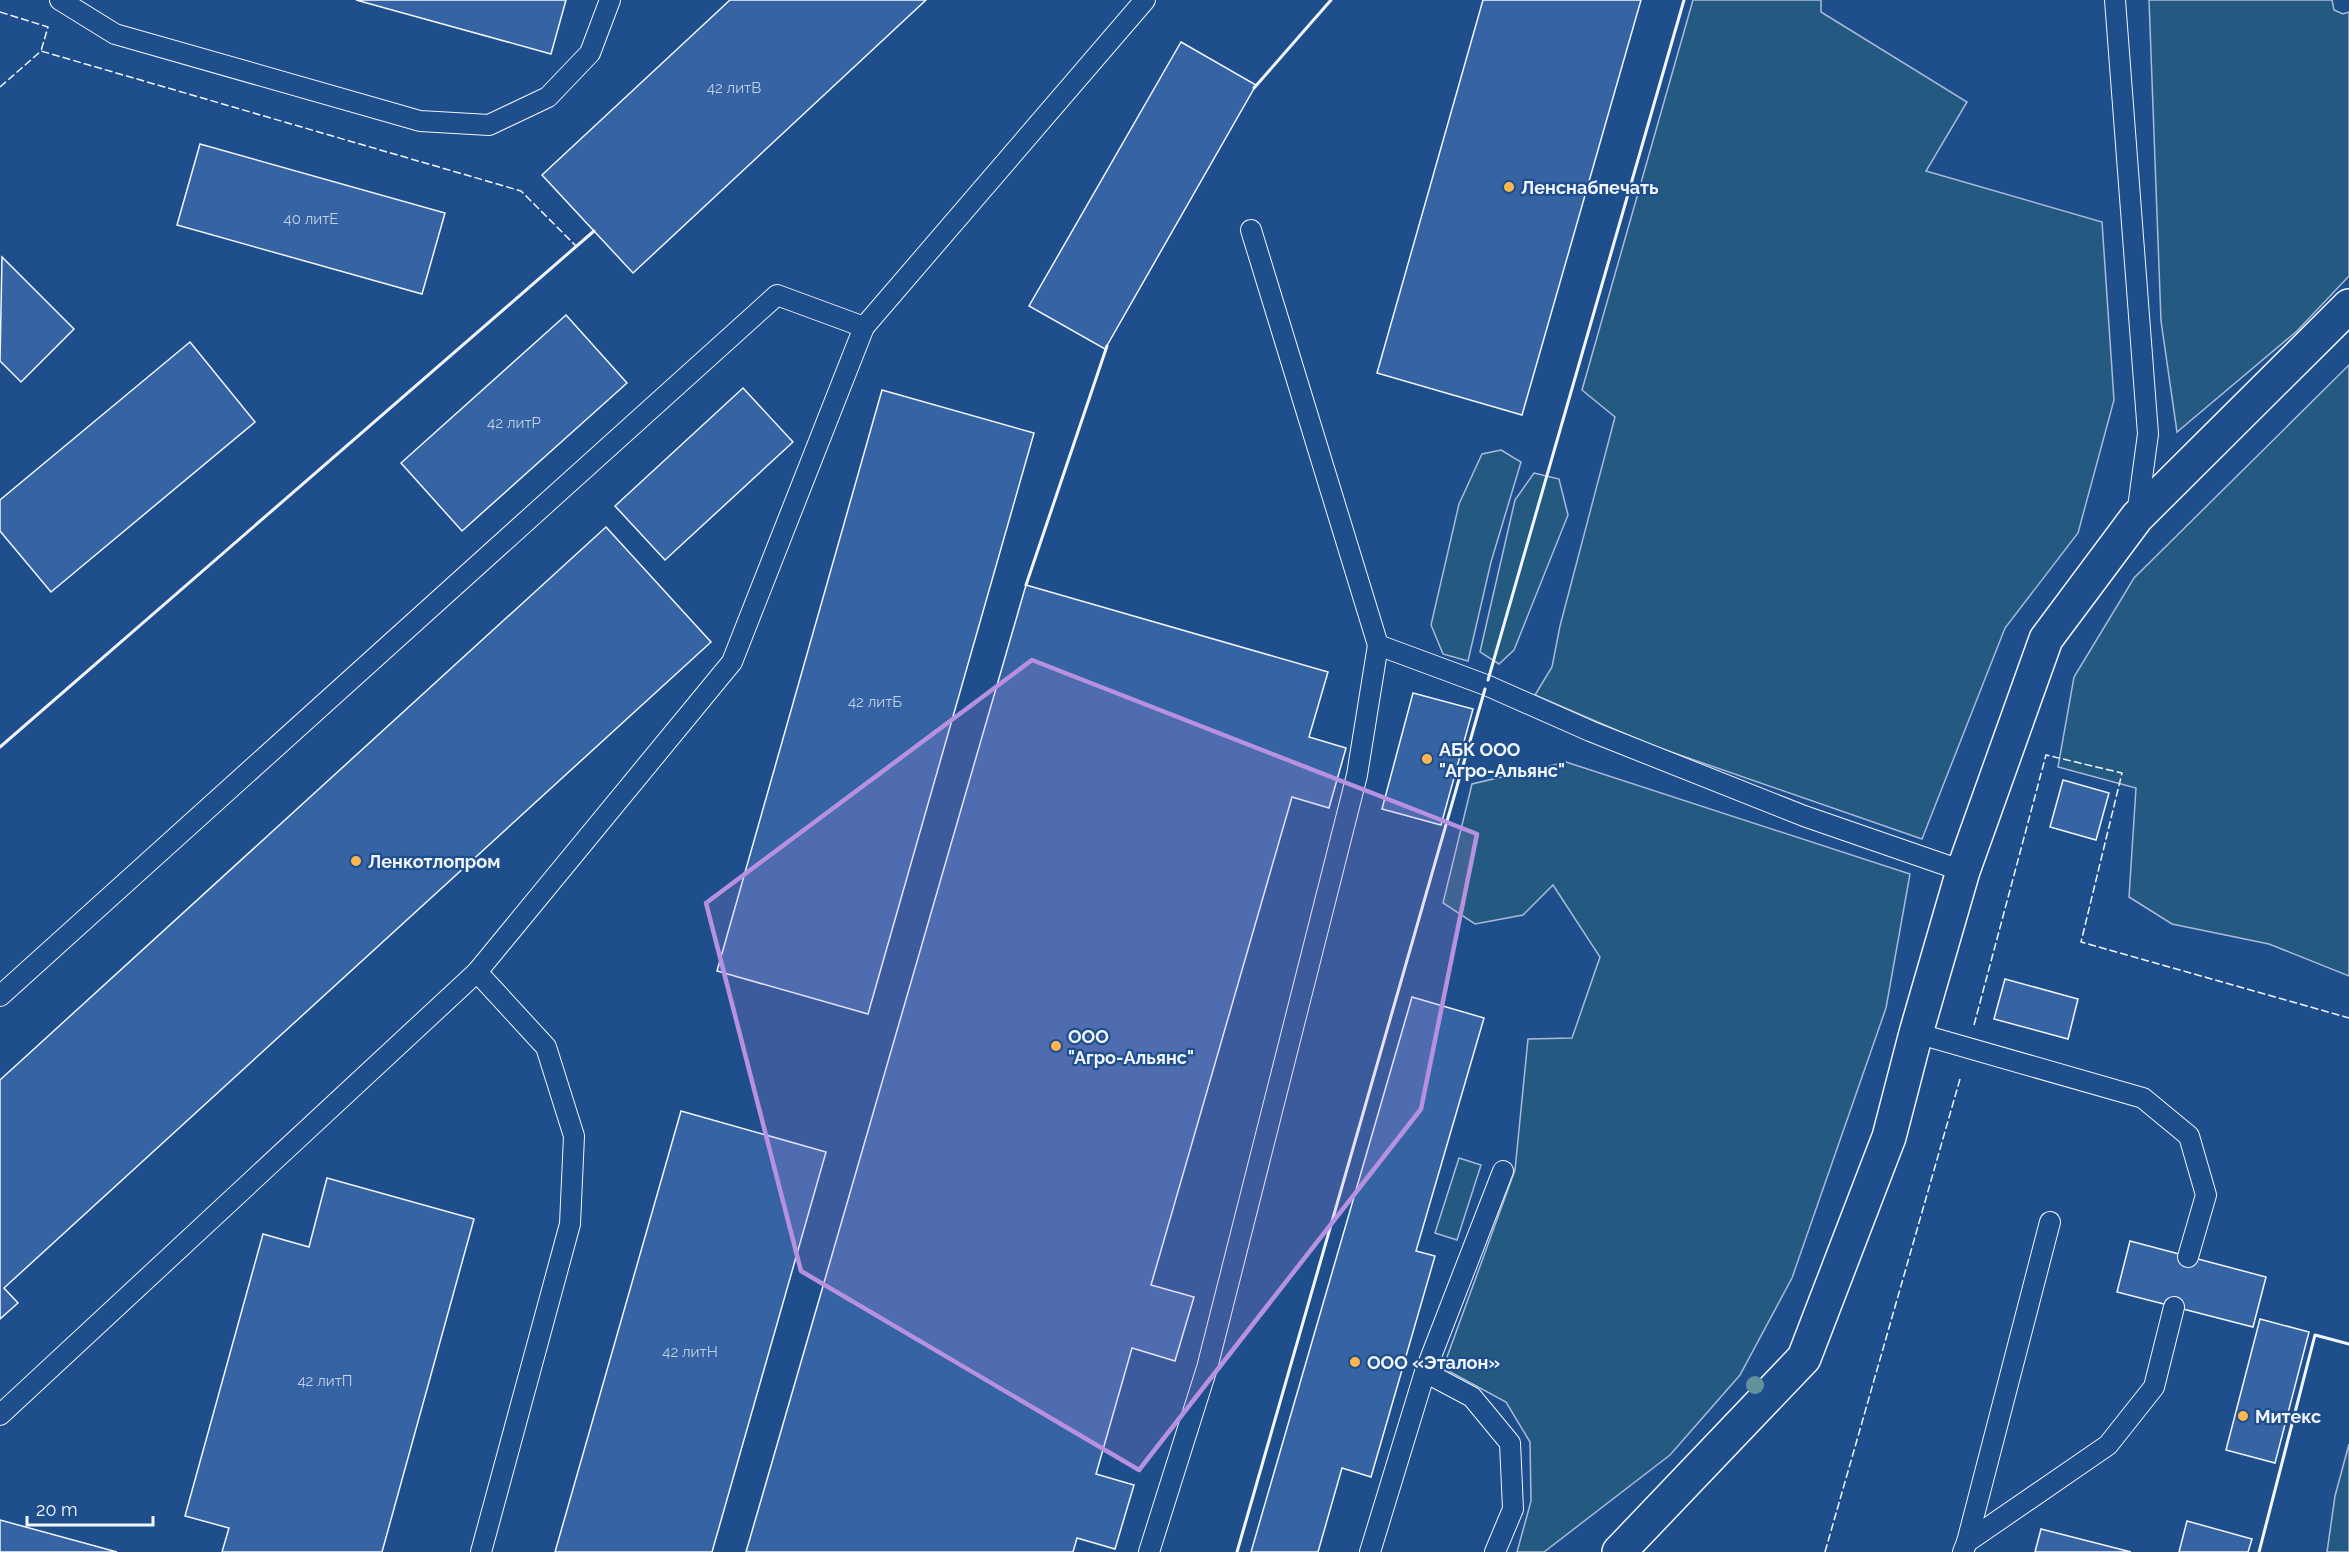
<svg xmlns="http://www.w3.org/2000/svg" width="2349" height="1552" font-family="Raleway,sans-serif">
  <rect width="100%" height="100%" fill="#1f4e8c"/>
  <g fill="#245a82" stroke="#a8bbd7" stroke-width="1.5">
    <path d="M1693,0H1821V12L1967,102L1926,171L2102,222L2114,400L2078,533L2005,628L1922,839L1651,745L1535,695L1552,667L1560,626L1615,417L1582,390Z"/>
    <path d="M2149,0H2332L2334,10L2343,14L2349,12V276L2297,331L2177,432L2161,321Z"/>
    <path d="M2349,365V976L2269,944L2172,924L2129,897L2136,788L2058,767L2074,677L2134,578Z"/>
    <path d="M1501,450L1521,462L1491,562L1468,661L1443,654L1431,625L1459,504L1482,454Z"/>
    <path d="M1534,473L1559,479L1568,515L1514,650L1499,664L1480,652L1515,500Z"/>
    <path d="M1566,762L1910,874L1886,1008L1792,1278L1740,1375L1670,1455L1544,1552H1517L1531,1501L1530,1442L1506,1402L1443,1368L1515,1170L1528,1039L1572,1038L1600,957L1553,885L1523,915L1475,924L1443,903L1472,784Z"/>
    <path d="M1459,1158L1481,1165L1457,1240L1435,1233Z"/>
    <path d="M2349,1444V1552H2327L2335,1496Z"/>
  </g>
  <g fill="#3563a3" stroke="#f2f6ff" stroke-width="1.5">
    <path d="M356,0H566L551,54Z"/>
    <path d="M730,0H926L633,273L542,175Z"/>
    <path d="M1483,0H1641L1522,415L1377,373Z"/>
    <path d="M1181,42L1256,85L1105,349L1029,306Z"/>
    <path d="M200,144L445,213L422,294L177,225Z"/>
    <path d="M2,257L74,329L21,382L0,361Z"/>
    <path d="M566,315L627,383L462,531L401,463Z"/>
    <path d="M190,342L255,422L51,592L0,531V500Z"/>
    <path d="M743,388L793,442L665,560L615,506Z"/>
    <path d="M882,390L1034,433L868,1014L717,971Z"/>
    <path d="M606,527L711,642L4,1288L18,1303L0,1319V1080Z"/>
    <path d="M1026,585L1328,672L1309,737L1346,748L1329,808L1292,797L1151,1285L1194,1297L1175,1361L1132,1348L1096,1474L1134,1485L1115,1549L1077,1538L1073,1552H746Z"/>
    <path d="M1413,693L1473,709L1441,825L1382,809Z"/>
    <path d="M2063,780L2109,793L2096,840L2050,827Z"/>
    <path d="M2005,979L2078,999L2068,1039L1994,1019Z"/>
    <path d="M1412,997L1484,1018L1416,1251L1435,1256L1371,1477L1342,1468L1318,1552H1251Z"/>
    <path d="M681,1111L826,1152L712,1552H555Z"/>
    <path d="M327,1178L474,1219L382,1552H222L229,1528L185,1516L263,1234L309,1247Z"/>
    <path d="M2130,1241L2266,1277L2253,1327L2117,1292Z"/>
    <path d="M2260,1319L2309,1332L2275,1463L2226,1450Z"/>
    <path d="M0,1520L117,1552H0Z"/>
    <path d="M2187,1521L2252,1539L2248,1552H2179Z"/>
    <path d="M2041,1529L2131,1552H2035Z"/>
  </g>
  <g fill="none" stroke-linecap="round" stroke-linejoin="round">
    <defs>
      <g id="lane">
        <path d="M60,0L115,34L420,121L489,125L548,97L590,53L610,0"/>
        <path d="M2115,0L2148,434L2137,515"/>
        <path d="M1251,230L1378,645L1486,685L1590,731L1804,816L1963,871"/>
        <path d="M477,972L546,1047L574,1136L570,1224L481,1552"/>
        <path d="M0,996L777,295L864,327"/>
        <path d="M1916,1033L2143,1098L2189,1136L2206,1195L2188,1257"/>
        <path d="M1425,1372L1472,1397L1510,1443L1513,1509L1495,1552"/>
        <path d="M0,1415L477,972L732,662L864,327L1145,0"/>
        <path d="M1967,1542L2050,1222"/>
        <path d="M1149,1552L1207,1368L1357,775L1378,645"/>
        <path d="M1370,1552L1425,1372L1503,1171"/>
        <path d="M1963,1552L1967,1542L2108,1445L2154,1387L2174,1307"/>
      </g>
      <path id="street" d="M1619,1552L1804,1358L1889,1137L1916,1033L1963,871L2046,639L2137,517L2349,306"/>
    </defs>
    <use href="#lane" stroke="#f2f6ff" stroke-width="22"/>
    <use href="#street" stroke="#f2f6ff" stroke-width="36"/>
    <use href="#lane" stroke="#1f4e8c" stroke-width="20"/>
    <use href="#street" stroke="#1f4e8c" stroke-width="33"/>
    <g stroke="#f2f6ff" stroke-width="1.5" stroke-dasharray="8 3" stroke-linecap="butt">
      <path d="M0,12L48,27L41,51"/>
      <path d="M0,87L41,51L521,191L576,246"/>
      <path d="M1974,1025L2046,755L2122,773L2081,942L2349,1018"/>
      <path d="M1825,1552L1960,1079"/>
    </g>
    <g stroke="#f2f6ff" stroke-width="3">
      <path d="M1254,88L1331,0"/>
      <path d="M1026,585L1107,346"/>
      <path d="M1488,680L1684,0"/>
      <path d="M0,747L594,231"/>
      <path d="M1237,1552L1485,689"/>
      <path d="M2259,1552L2315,1335L2349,1344"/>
    </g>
  </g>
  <circle fill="#61919a" cx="1755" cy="1385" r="9"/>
  <path fill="#b691df" fill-opacity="0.2" stroke="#b691df" stroke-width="4.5" stroke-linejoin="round" d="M1032,660L1477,834L1421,1109L1139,1470L801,1271L706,903Z"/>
  <g fill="#ffb74d" stroke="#1f4e8c" stroke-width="2">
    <circle cx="1509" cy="187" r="6"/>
    <circle cx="1427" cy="759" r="6"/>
    <circle cx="356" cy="861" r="6"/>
    <circle cx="1056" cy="1046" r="6"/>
    <circle cx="1355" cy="1362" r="6"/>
    <circle cx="2243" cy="1416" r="6"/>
  </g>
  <g text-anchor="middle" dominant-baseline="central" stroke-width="4.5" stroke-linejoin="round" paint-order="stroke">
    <g font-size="15" fill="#c3d1e8">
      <text x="734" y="88">42 литВ</text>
      <text x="311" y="219">40 литЕ</text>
      <text x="514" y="423">42 литР</text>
      <text x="875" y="702">42 литБ</text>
      <text x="690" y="1352">42 литН</text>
      <text x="325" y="1381">42 литП</text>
    </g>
    <g font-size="18" font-weight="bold" fill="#f2f6ff" stroke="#1f4e8c" text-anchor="start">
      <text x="1521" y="187">Ленснабпечать</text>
      <text x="1439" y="749">АБК ООО<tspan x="1439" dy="21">"Агро-Альянс"</tspan></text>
      <text x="368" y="861">Ленкотлопром</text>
      <text x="1068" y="1036">ООО<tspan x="1068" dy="21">"Агро-Альянс"</tspan></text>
      <text x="1367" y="1362">ООО «Эталон»</text>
      <text x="2255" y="1416">Митекс</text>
    </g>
  </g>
  <path d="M27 1516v9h126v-9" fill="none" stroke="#f2f6ff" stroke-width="3"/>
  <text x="36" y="1516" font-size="18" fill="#f2f6ff" stroke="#1f4e8c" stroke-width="4.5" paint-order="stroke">20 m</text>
</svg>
